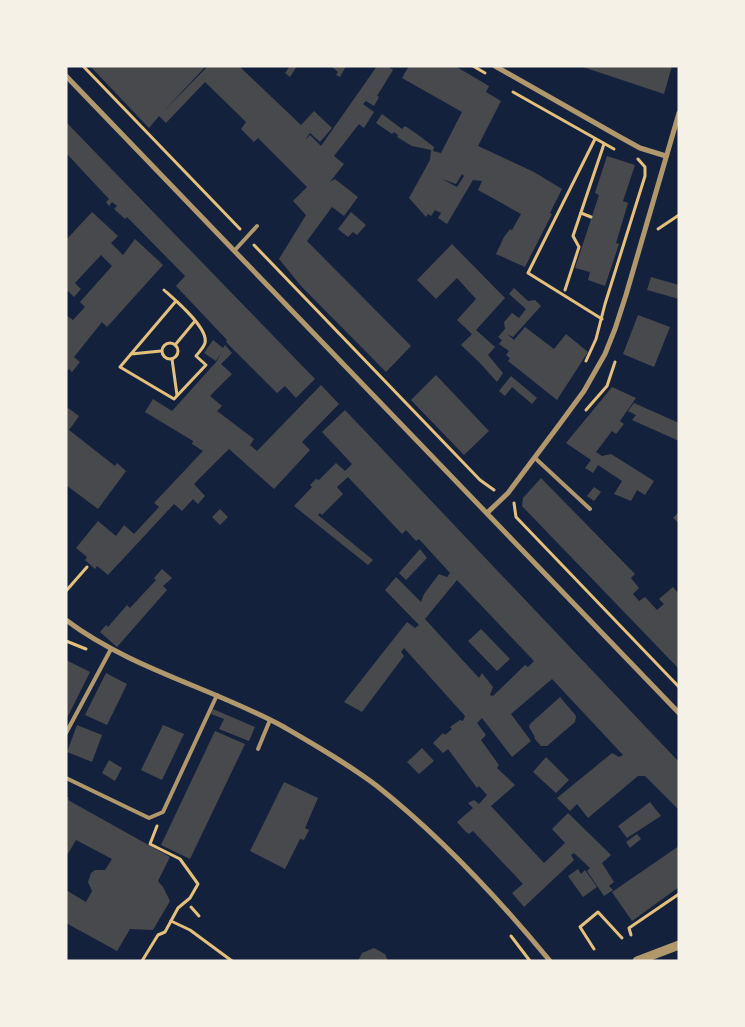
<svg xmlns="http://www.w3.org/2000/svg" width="745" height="1027" font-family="Georgia,serif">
  <rect width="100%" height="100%" fill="#14213d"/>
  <g fill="#48494c" fill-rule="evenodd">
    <path d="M90,66H206L162,113L208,66H239L301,125L314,111L332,128L320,142L310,133L305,140L310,135L321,146L377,66H387L393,70L377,96L379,97L374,106L366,101L363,104L374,112L364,128L359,124L334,156L344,164L330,182L335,179L358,197L344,216L332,207L307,241L411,346L386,372L301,286L279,259L306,215L293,201L307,187L258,138L254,142L241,129L246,122L205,82L166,123L159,116L149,128Z"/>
    <path d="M290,66H297L290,77L285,73Z"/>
    <path d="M331,66H346L340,77L336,75L338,72Z"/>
    <path d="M409,66H455L489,86L486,92L501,101L478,146L534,172L562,189L550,213L552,214L525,267L496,254L504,237L510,229L512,230L521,214L478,190L482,181L473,180L447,224L438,218L441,213L435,210L431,216L428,214L426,217L409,198L430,160L431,150L412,146L397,137L398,135L394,132L392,134L376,123L382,114L402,129L405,126L417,134L434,147L433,151L441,153L462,112L402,78ZM462,174L464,176L457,187L442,179L456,184Z"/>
    <path d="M580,66H672L664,94Z"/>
    <path d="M66,122L315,379L296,398L285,386L277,393L226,342L227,340L176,286L185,276L127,217L125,219L114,209L117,206L112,202L109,206L106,202L109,199L66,153Z"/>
    <path d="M607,156L635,165L623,201L628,203L616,243L619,244L605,286L588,280L590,272L575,268L599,195L595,193Z"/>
    <path d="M92,212L118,236L111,243L123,255L135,239L163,265L107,327L102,322L74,357L80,362L72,372L69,369L66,372V315L73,320L85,307L80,302L112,266L101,255L75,283L81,289L74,297L68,291L66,293V240Z"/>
    <path d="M351,212L366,225L357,235L353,232L348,237L338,229Z"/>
    <path d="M452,244L505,298L476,330L495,347L488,355L503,373L497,382L480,363L461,345L472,334L457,320L476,299L457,278L436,299L417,280Z"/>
    <path d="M651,277L679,285V299L647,290Z"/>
    <path d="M514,288L528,301L535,300L541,306L513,337L507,334L514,340L525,327L554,349L566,334L588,352L557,400L508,361L510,358L506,355L509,351L499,344L502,340L498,337L505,329L504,322L512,313L519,318L526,309L509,294Z"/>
    <path d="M638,315L670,327L654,367L623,354Z"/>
    <path d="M213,340L223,348L225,345L232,353L221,364L232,374L210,396L222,406L217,411L254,439L250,445L257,451L321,385L339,404L302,442L310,450L274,489L229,449L194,484L205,496L198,504L193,499L182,511L174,504L108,575L97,566L95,569L85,560L87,557L76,548L98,521L116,536L124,525L134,534L159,507L154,503L203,451L192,444L193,441L145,412L153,399L172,411L217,361L221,353L216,361L204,353Z"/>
    <path d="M436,375L489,431L464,455L411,400Z"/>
    <path d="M511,376L537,398L532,404L512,387L505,396L499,391Z"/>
    <path d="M612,387L636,398L620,421L624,424L616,434L612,431L596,452L602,456L611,454L654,481L645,495L637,490L631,501L614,494L622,481L598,465L593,473L585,468L591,460L566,443Z"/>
    <path d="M634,403L679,423V441L632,420L636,415L628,411Z"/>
    <path d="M68,408L79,416L69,430L115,466L117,463L126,471L98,509L66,485V411Z"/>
    <path d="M345,410L679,762V810L645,776H638L588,818L577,804L570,811L557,798L612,753L619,757L623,755L552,679L511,714L531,741L512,757L482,718L477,723L486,735L481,740L499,765L497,768L515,785L491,806L544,863L565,843L552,829L568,813L611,855L602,863L614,882L609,886L613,890L604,896L587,871L590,868L574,853L571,855L574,860L524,907L512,893L523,884L473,831L469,834L466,832L457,822L473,808L468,803L474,800L479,804L487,795L479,786L477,788L448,749L443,753L433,743L443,733L445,735L452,729L450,727L460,720L463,721L465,716L404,648L401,652L404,656L362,712L344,702L407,622L415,628L419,625L385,590L396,577L421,602L424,594L439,574L447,577L450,573L419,539L416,541L406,530L402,534L348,477L337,487L343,494L322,515L320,513L318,515L373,560L368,565L294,506L312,487L310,485L316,479L319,480L336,463L345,471L352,464L322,432ZM457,580L534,661L528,667L525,665L493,696L490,695L493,687L482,673L479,678L425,619Z"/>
    <path d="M541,478L635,574L631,578L639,588L633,594L639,601L645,597L657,610L664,604L659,599L673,587L677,592L679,591V669L522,506L523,498Z"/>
    <path d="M594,487L601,492L594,501L587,496Z"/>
    <path d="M220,509L228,517L220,525L212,517Z"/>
    <path d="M679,512V523L673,518Z"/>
    <path d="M420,549L427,558L406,580L399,573Z"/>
    <path d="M162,569L172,578L163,586L167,590L117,647L100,632L106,625L108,627L127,605L130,608L156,580L154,578Z"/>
    <path d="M481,629L510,659L497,671L468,641Z"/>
    <path d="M66,660L90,672L66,720Z"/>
    <path d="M106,673L127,684L107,725L85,715Z"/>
    <path d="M560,697L576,716L575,722L547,746H541L534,738L535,737L529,727L530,724Z"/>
    <path d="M213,709L255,727L249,741L219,729L224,719L211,714Z"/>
    <path d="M77,725L102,735L92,762L67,752Z"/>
    <path d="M163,725L184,734L162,780L141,770Z"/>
    <path d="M215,731L245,744L190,859L161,845Z"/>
    <path d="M422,748L434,761L419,774L407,762Z"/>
    <path d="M546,757L569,780L556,793L533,772Z"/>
    <path d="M109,760L122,768L115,781L102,773Z"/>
    <path d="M284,782L318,798L305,828L309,830L304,840L300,839L285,869L250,851Z"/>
    <path d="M66,796L69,798L68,800L170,857L158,881L163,887L170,901L153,930L130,929L117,951L66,923V890L86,902L92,891L88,882L91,873L95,870H105L112,859L76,840L66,857Z"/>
    <path d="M650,802L661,816L627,838L618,826Z"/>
    <path d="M637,834L641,839L630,848L626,842Z"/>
    <path d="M679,846V887L632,921L612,892Z"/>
    <path d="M578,869L581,874L585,870L597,887L583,897L568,876Z"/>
    <path d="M374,948L385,954L388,961H358L362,953Z"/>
  </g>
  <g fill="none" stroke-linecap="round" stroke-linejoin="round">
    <g stroke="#e5c07b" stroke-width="3">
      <path d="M83,66L240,229"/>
      <path d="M473,66L485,73"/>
      <path d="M513,92L614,149"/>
      <path d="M595,139L528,273L602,319"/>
      <path d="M581,213L591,217"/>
      <path d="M658,229L679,215"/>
      <path d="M254,245L480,480L494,490"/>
      <path d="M164,290C174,299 209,328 205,343C204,347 199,352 196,356L206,365L174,399L120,367L176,301"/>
      <path d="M565,290L579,247L573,236L604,144"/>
      <circle cx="170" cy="351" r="8"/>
      <path d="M175,345L195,321"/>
      <path d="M131,354L161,351"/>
      <path d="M172,359L177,395"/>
      <path d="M586,361L596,339L605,304L645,176V167L638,159"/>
      <path d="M586,410L607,386L615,362"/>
      <path d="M514,503L516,517L679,687"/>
      <path d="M66,591L87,567"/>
      <path d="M66,641L86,649"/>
      <path d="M191,907L199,916"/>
      <path d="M171,921L190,930L232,961"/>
      <path d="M631,935L629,928L679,894"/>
      <path d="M511,936L530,961"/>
      <path d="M594,949L580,927L598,912L622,938"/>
      <path d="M142,961L158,935L165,932L178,908L190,898L198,884L180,859L150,844L157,826"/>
    </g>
    <g stroke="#b1986c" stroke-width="4">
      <path d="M235,250L257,226"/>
      <path d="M535,458L590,509"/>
      <path d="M66,733L111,649"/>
      <path d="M258,749L270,720"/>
      <path d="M66,778L149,818L163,812L217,695"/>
    </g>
    <g stroke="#b1986c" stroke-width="5">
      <path d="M495,66L620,137L640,148L666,156"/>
      <path d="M66,76L679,713"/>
      <path d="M487,513L508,493L559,425L584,391L605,354L615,329L626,295L679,113"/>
      <path d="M66,620C131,669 213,688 284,727C315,745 348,764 377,786C441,837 498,898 550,961"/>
    </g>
    <path stroke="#b1986c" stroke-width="9" d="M637,961L679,945"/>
  </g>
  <rect width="745" height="1027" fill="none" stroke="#f6f1e7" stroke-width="135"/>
</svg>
